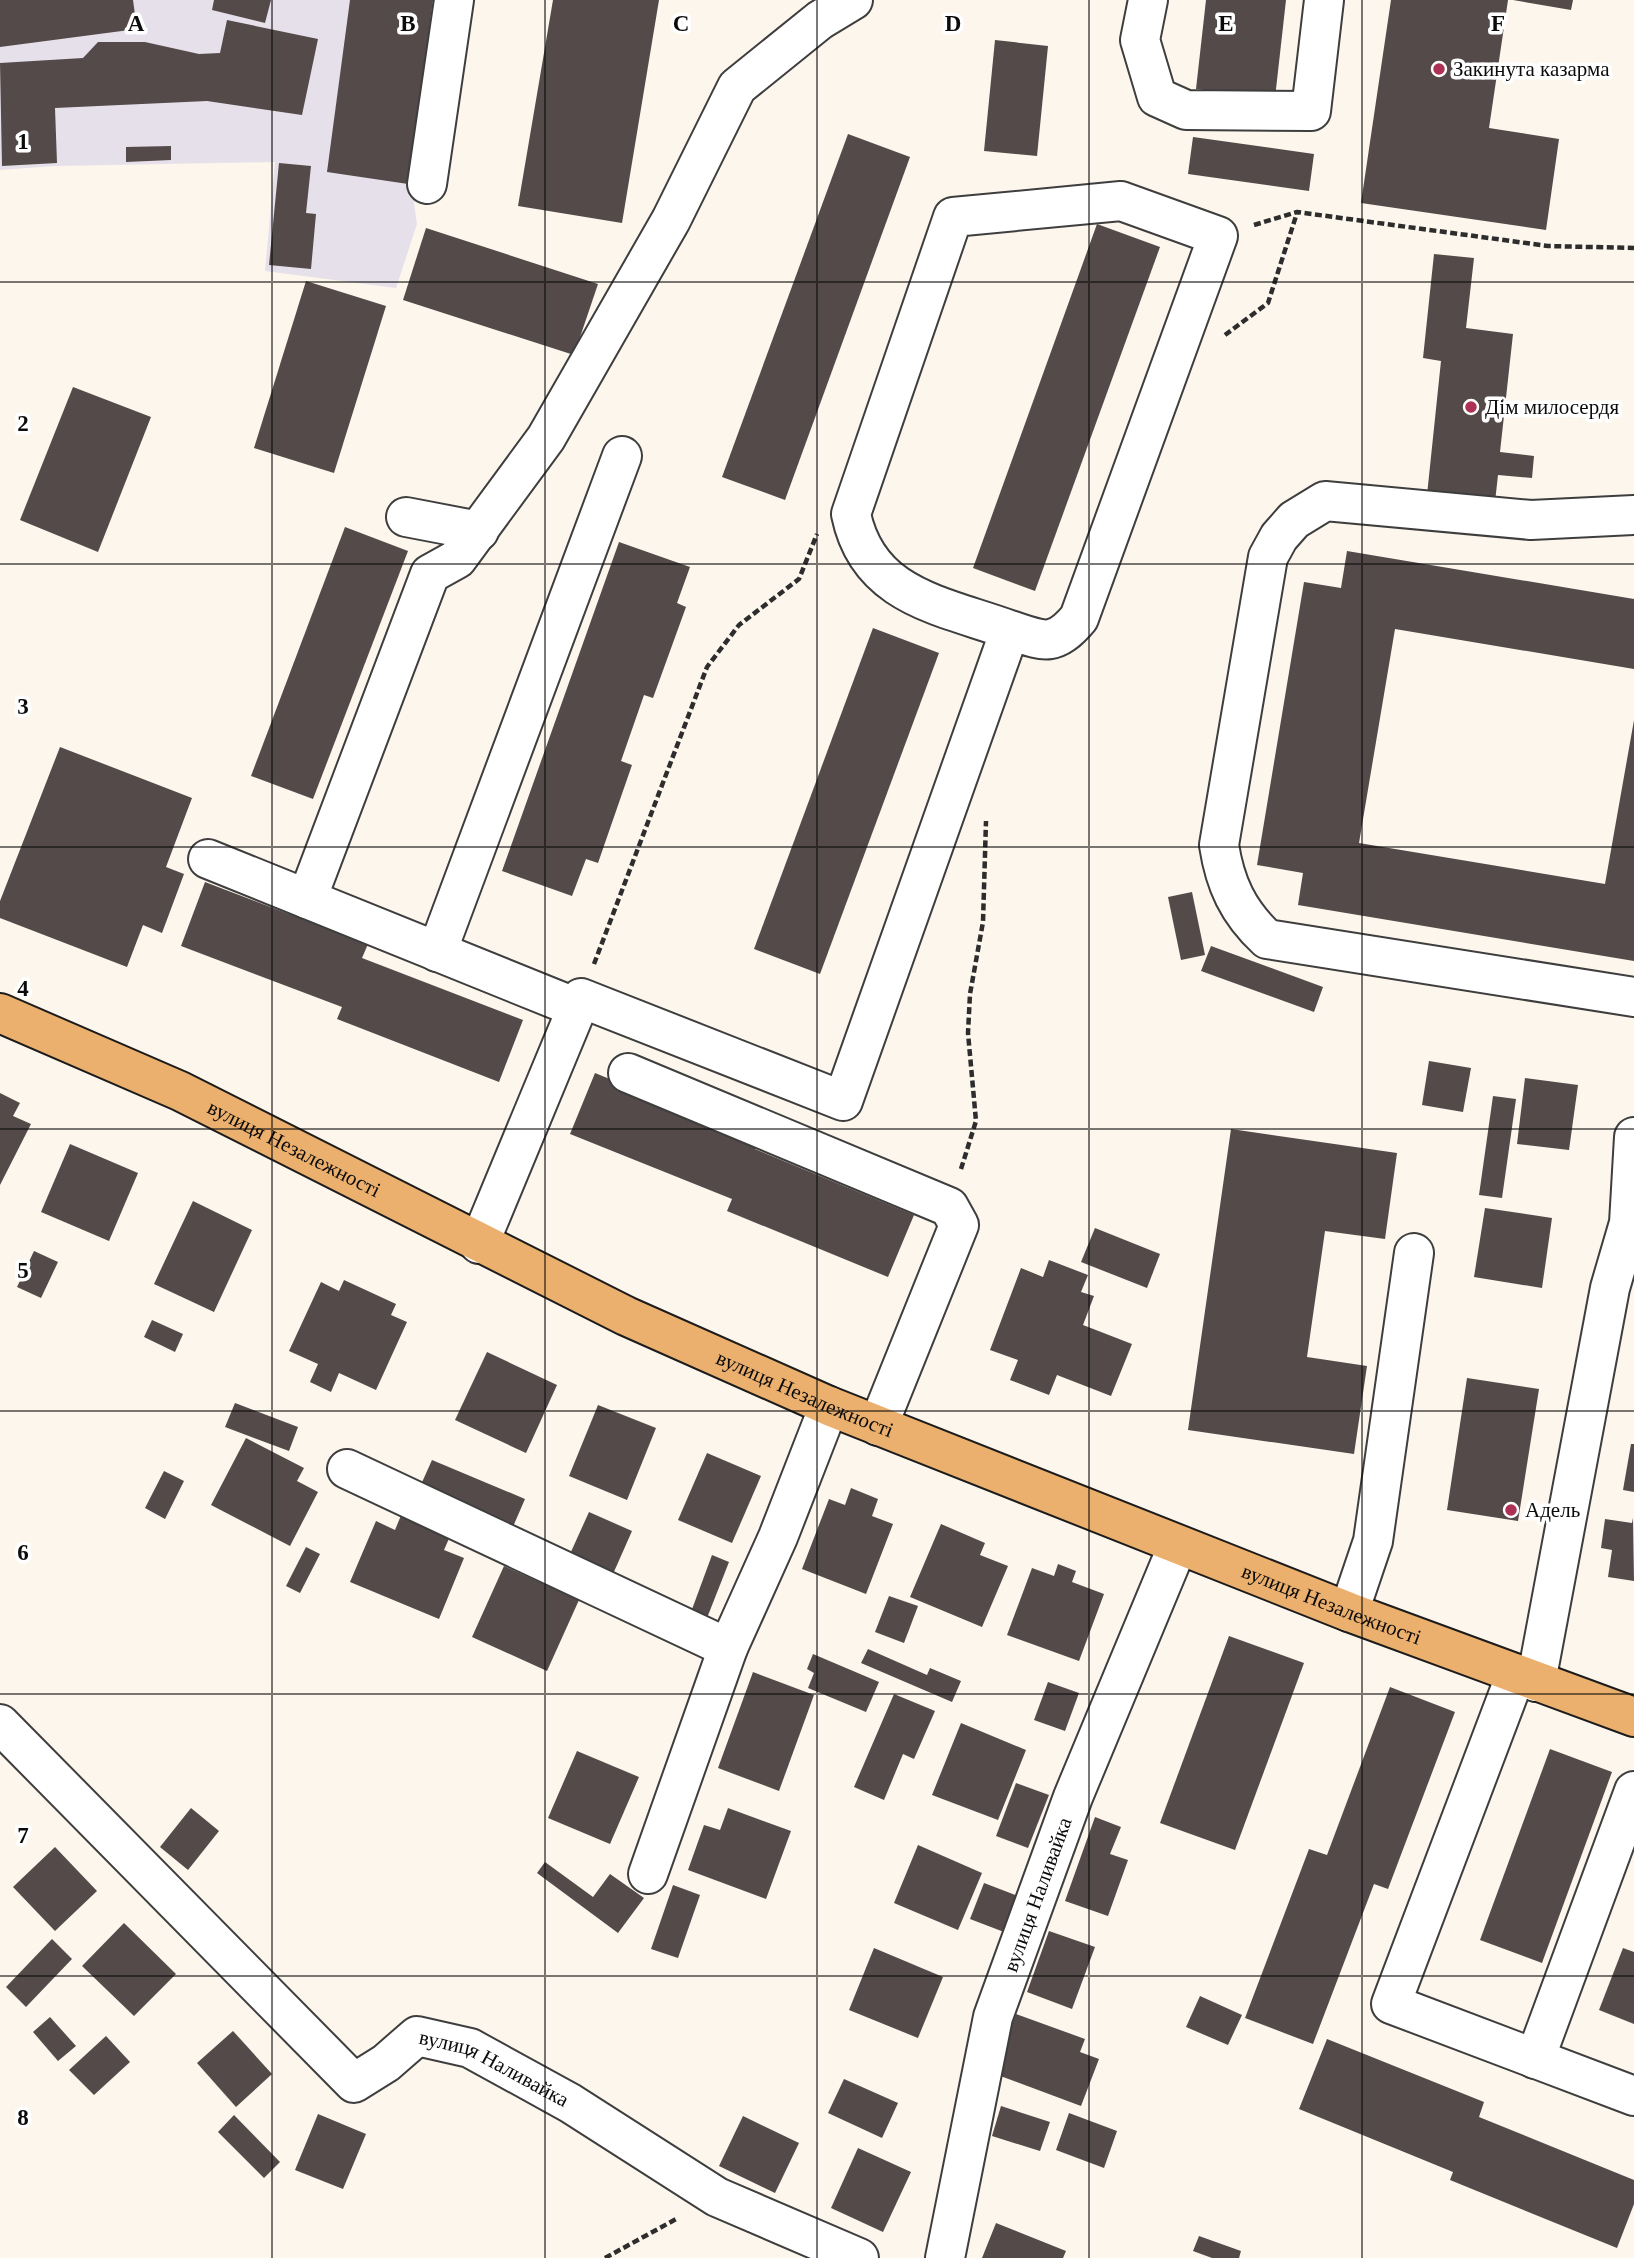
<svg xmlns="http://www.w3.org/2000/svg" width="1634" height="2258" font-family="Georgia,serif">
  <rect width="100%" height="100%" fill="#fdf6ec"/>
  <path fill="#e6e0ea" d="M0,0H446L414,203L417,224L396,288L265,271L275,162L56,166L0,170Z"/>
  <g fill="#534a49">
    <path d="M0,0H133L137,29L0,47Z"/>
    <path d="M214,0H271L265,23L212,10Z"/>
    <path d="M350,0H433L408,184L327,172Z"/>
    <path d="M553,0H659L622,223L518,206Z"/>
    <path d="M1206,0H1286L1275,98L1196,89Z"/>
    <path d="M1391,0H1508L1489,128L1559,139L1546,230L1361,203Z"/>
    <path d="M1513,0H1573L1571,10Z"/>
    <path d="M227,20L318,39L302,115L207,101L55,108L57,163L2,166L0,63L83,58L98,42H145L199,54L220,53Z"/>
    <path d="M995,40L1048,46L1037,156L984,151Z"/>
    <path d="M848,134L910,157L785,500L722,477Z"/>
    <path d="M1193,137L1314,154L1309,191L1188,174Z"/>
    <path d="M171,146V160L126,162V147Z"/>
    <path d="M279,163L311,166L306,213L316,214L311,269L269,265Z"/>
    <path d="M1097,224L1160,247L1035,591L973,568Z"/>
    <path d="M426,228L598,284L574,355L403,300Z"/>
    <path d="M1434,254L1474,258L1466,328L1513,334L1500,452L1534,456L1532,478L1498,475L1495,502L1427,495L1441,361L1423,358Z"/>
    <path d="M306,281L386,306L334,473L254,448Z"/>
    <path d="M73,387L151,417L98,552L20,520Z"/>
    <path d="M345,527L408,551L313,799L251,776Z"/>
    <path d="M619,542L690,567L677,603L686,607L653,698L644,695L621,761L632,765L598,863L586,859L572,896L502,871Z"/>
    <path d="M1347,551L1634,599V669L1395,629L1359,843L1605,884L1634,720V961L1298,905L1303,873L1257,865L1304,582L1341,588Z"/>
    <path d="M873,628L939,653L820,974L754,949Z"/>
    <path d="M60,747L192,798L166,867L184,874L162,933L143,925L127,967L0,918V901Z"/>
    <path d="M205,882L368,944L362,958L523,1020L499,1082L337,1019L342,1007L181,946Z"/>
    <path d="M1192,892L1205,955L1181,960L1168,897Z"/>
    <path d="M1211,946L1323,987L1314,1012L1201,971Z"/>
    <path d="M1429,1061L1471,1068L1463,1112L1422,1105Z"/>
    <path d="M595,1073L759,1140L755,1149L914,1215L888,1277L727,1211L732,1199L570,1134Z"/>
    <path d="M1525,1078L1578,1085L1569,1150L1517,1144Z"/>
    <path d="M0,1093L20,1103L13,1116L31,1124L0,1185Z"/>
    <path d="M1493,1096L1516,1099L1502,1198L1479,1195Z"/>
    <path d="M1231,1129L1397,1153L1385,1239L1325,1231L1307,1357L1367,1366L1354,1454L1188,1430Z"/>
    <path d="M70,1144L138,1173L109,1241L41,1212Z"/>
    <path d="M193,1201L252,1230L214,1312L154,1284Z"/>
    <path d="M1485,1208L1552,1218L1542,1288L1474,1277Z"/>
    <path d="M1095,1228L1160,1254L1147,1288L1081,1262Z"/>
    <path d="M34,1251L58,1262L41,1298L17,1287Z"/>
    <path d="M1049,1260L1088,1275L1081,1292L1094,1296L1083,1325L1132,1344L1111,1396L1057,1375L1049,1395L1010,1380L1018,1360L990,1350L1021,1268L1043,1277Z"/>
    <path d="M344,1280L396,1304L391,1315L407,1322L376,1390L339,1373L331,1392L310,1382L318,1364L289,1351L321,1282L339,1291Z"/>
    <path d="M152,1320L183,1334L175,1352L144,1337Z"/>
    <path d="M487,1352L557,1385L526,1453L455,1420Z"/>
    <path d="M1467,1378L1539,1389L1518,1521L1447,1510Z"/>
    <path d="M235,1403L298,1427L289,1451L225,1427Z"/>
    <path d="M598,1405L656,1428L627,1500L569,1476Z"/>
    <path d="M246,1438L304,1468L297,1481L318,1492L290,1546L211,1505Z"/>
    <path d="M1631,1444H1634V1492L1623,1490Z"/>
    <path d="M707,1453L761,1476L732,1543L678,1520Z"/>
    <path d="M432,1460L525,1499L512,1529L419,1489Z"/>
    <path d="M164,1471L184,1481L165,1519L145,1508Z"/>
    <path d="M851,1488L878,1499L872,1516L893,1524L866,1594L802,1569L829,1499L845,1505Z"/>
    <path d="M589,1512L632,1531L613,1574L570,1554Z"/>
    <path d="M402,1513L451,1534L444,1550L464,1558L439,1619L350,1582L376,1521L395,1530Z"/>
    <path d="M1633,1518L1634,1581L1608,1577L1612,1550L1601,1548L1605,1519L1632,1523Z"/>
    <path d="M941,1524L985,1543L980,1555L1008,1566L982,1627L910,1597Z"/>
    <path d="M306,1547L320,1554L300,1593L286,1586Z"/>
    <path d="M712,1555L729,1562L707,1618L691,1612Z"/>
    <path d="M1058,1564L1076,1571L1072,1582L1104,1594L1079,1661L1007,1635L1032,1568L1054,1576Z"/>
    <path d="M504,1566L579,1600L547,1671L472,1637Z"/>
    <path d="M889,1596L918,1606L904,1643L875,1632Z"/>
    <path d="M1229,1636L1304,1663L1235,1850L1160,1823Z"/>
    <path d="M868,1649L927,1675L930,1668L961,1681L952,1702L861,1663Z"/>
    <path d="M813,1654L879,1682L866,1712L808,1688L814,1673L807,1669Z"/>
    <path d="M753,1672L814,1695L779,1791L718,1768Z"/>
    <path d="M1048,1682L1079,1693L1065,1731L1034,1720Z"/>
    <path d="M1390,1687L1455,1712L1388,1889L1374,1884L1313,2044L1245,2018L1309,1849L1327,1855Z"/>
    <path d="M894,1694L935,1711L914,1759L903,1754L884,1800L854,1787Z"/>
    <path d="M961,1723L1026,1750L998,1820L932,1795Z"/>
    <path d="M1550,1749L1612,1772L1542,1963L1480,1940Z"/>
    <path d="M577,1751L639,1777L610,1844L548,1818Z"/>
    <path d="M1016,1783L1049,1795L1028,1848L996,1836Z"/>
    <path d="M191,1808L219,1831L188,1870L160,1847Z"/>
    <path d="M728,1808L791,1831L766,1899L688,1870L704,1825L720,1830Z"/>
    <path d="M1095,1817L1121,1827L1110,1854L1128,1860L1108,1916L1065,1901Z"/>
    <path d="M918,1845L982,1873L958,1930L894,1903Z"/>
    <path d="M55,1847L97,1891L55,1931L13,1887Z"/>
    <path d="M545,1862L593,1897L610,1874L644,1898L618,1933L537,1873Z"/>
    <path d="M984,1883L1018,1896L1004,1932L970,1919Z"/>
    <path d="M673,1885L700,1895L678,1958L651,1949Z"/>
    <path d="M124,1923L176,1974L134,2016L82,1966Z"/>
    <path d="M1049,1931L1095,1947L1072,2009L1027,1992Z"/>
    <path d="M52,1939L72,1959L26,2007L6,1987Z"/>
    <path d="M874,1948L943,1977L918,2038L849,2010Z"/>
    <path d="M1623,1948L1634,1952V2024L1599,2010Z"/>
    <path d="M1200,1996L1242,2015L1228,2045L1186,2027Z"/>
    <path d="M1016,2014L1085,2039L1080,2052L1099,2059L1081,2106L995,2074Z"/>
    <path d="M50,2017L76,2046L58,2061L33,2032Z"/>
    <path d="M233,2031L272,2074L236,2107L197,2063Z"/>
    <path d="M106,2036L130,2062L94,2095L69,2070Z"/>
    <path d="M1327,2039L1484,2102L1479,2117L1634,2180V2204L1617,2248L1450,2180L1453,2172L1299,2109Z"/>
    <path d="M844,2079L898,2103L882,2138L828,2113Z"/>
    <path d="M1001,2106L1050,2122L1040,2151L992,2136Z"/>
    <path d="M1069,2113L1117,2131L1104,2168L1056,2150Z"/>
    <path d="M318,2114L366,2134L343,2189L295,2170Z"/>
    <path d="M234,2115L280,2162L264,2178L218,2132Z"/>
    <path d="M743,2116L799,2143L775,2193L719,2166Z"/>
    <path d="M858,2148L911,2172L883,2232L831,2208Z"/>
    <path d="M996,2223L1066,2251L1063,2258H982Z"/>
    <path d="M1199,2236L1241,2251L1239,2258H1212L1193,2251Z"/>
  </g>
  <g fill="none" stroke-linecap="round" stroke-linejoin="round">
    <defs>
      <g id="minor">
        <path d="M1148,0L1140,40L1157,97L1186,110L1311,111L1324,0"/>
        <path d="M427,184L454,0"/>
        <path d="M1634,515L1531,520L1325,501L1294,520L1279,537L1268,557L1219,845C1225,884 1238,912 1267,939L1634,997"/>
        <path d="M406,517L479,531"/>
        <path d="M208,859L577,1008L479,1244"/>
        <path d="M307,899L430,574L457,559L546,438L671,220L737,87L820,20L853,0"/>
        <path d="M437,952L622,456"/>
        <path d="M577,1008L581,998L843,1101L1010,630C1043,641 1054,648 1079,618L1218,236L1121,201L953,217L851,514C868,597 941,605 1010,630"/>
        <path d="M628,1073L949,1207L959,1225L878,1426"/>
        <path d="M347,1469L728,1648"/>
        <path d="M1349,1612L1373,1541L1414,1253"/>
        <path d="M1516,1674L1391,2004L1634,2096"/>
        <path d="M1536,1682L1610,1288L1629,1223L1634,1137"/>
        <path id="s1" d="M0,1724L354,2083L386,2063L417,2036L470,2048L570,2103L717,2197L859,2258"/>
        <path d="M648,1874L728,1648L778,1537L829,1406"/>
        <path d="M1535,2059L1634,1791"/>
        <path id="s2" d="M945,2258L993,2017L1073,1797L1178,1545"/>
      </g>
      <g id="major">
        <path id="s3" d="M0,1013L180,1091L626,1316L829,1406L1349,1612L1634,1717"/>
      </g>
    </defs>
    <use href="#minor" stroke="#3e3e3e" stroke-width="42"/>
    <use href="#major" stroke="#1c1c1c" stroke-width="42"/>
    <g stroke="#2d2d2d" stroke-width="4.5" stroke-dasharray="7 3.5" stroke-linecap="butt">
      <path d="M1254,225L1297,212L1548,246L1634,248"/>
      <path d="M1225,335L1268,303L1297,213"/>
      <path d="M594,964L707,667L739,625L799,579L817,534"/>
      <path d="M961,1169L976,1121L968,1033L970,994L983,922L986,821"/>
      <path d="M605,2258L678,2218"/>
    </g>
    <use href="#minor" stroke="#fff" stroke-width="38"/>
    <use href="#major" stroke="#ebaf6e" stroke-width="38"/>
  </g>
  <path fill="none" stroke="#0b0b0b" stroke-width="2" stroke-opacity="0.55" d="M272,0V2258M545,0V2258M817,0V2258M1089,0V2258M1362,0V2258M0,282H1634M0,564H1634M0,847H1634M0,1129H1634M0,1411H1634M0,1694H1634M0,1976H1634"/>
  <g fill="#ad3154" stroke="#fff" stroke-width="2.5">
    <circle cx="1439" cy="69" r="7"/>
    <circle cx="1471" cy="407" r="7"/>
    <circle cx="1511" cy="1510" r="7"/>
  </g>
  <g text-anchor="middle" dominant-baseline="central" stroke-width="7" stroke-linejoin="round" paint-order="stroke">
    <g font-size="21" fill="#0b0b0b" stroke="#fff" text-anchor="start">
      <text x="1453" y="69">Закинута казарма</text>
      <text x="1485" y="407">Дім милосердя</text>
      <text x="1525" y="1510">Адель</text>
    </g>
    <g font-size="21" fill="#0b0b0b" stroke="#fff">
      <text stroke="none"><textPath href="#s3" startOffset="324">вулиця Незалежності</textPath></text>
      <text stroke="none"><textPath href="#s3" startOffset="891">вулиця Незалежності</textPath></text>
      <text stroke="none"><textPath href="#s3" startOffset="1458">вулиця Незалежності</textPath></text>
      <text stroke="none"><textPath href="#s2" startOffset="376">вулиця Наливайка</textPath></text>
      <text stroke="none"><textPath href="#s1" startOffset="667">вулиця Наливайка</textPath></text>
    </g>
  </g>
  <g font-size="23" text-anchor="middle" font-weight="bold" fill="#0b0b0b" stroke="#fff" stroke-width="7" stroke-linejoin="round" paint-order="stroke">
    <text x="136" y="31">A</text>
    <text x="408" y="31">B</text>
    <text x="681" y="31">C</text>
    <text x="953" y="31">D</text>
    <text x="1226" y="31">E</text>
    <text x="1498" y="31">F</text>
    <text x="23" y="149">1</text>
    <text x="23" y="431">2</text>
    <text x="23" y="714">3</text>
    <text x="23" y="996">4</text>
    <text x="23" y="1278">5</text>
    <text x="23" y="1560">6</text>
    <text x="23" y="1843">7</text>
    <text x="23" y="2125">8</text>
  </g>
</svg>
